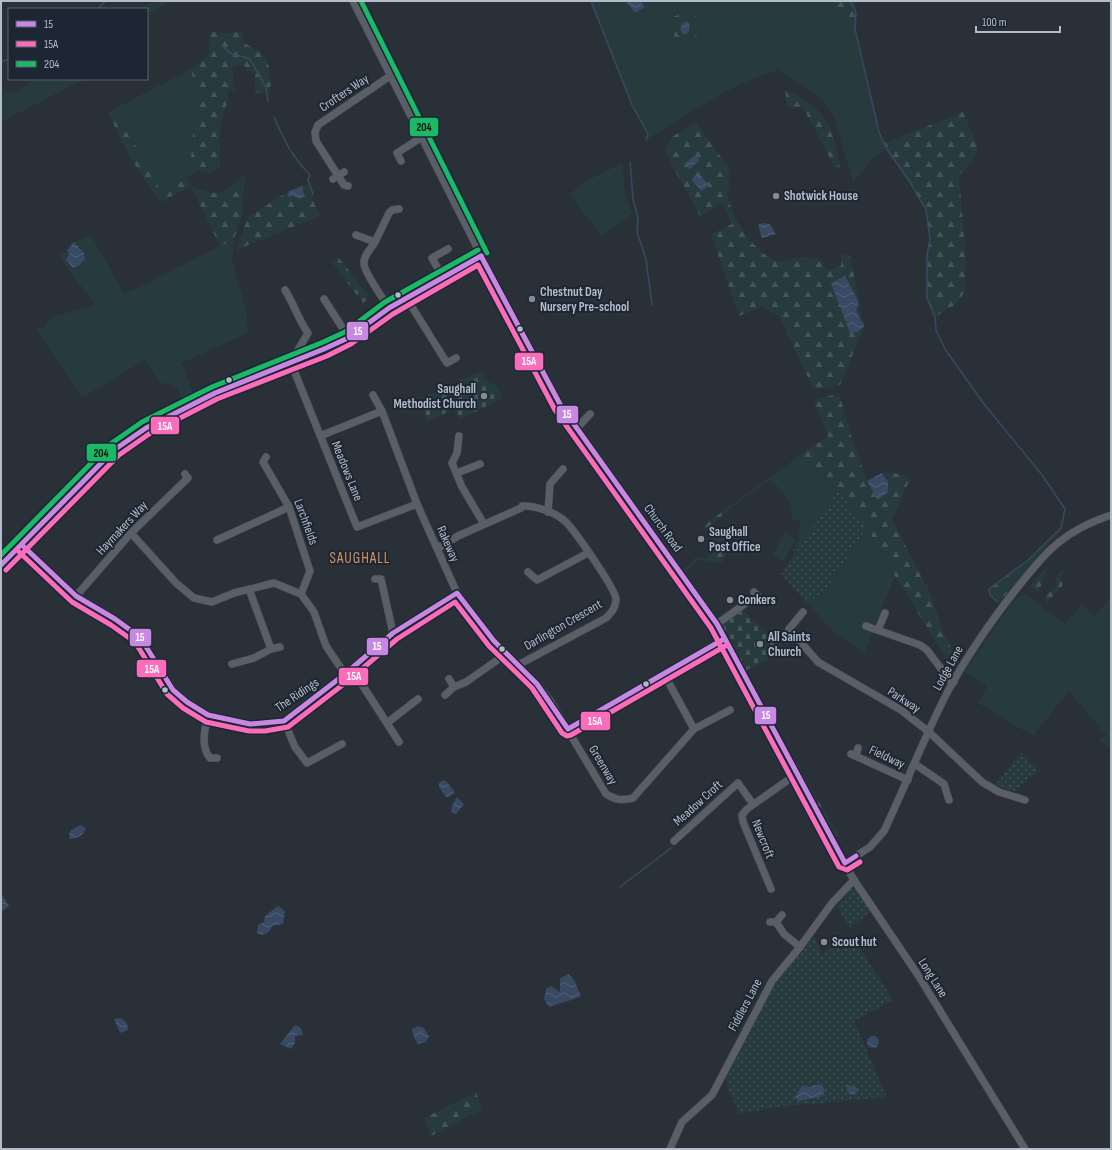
<svg xmlns="http://www.w3.org/2000/svg" width="1112" height="1150" font-family="'Sofia Sans Condensed',sans-serif">
  <defs>
    <pattern id="forest-firs" width="22" height="20" patternUnits="userSpaceOnUse"><rect width="22" height="20" fill="#273a3e"/><path d="M5 1l3.5 6h-7zM16 11l3.5 6h-7z" fill="#445559"/></pattern>
    <pattern id="cemetery-stones" width="16" height="16" patternUnits="userSpaceOnUse"><rect width="16" height="16" fill="#273a3e"/><path d="M2 7V4a2 2 0 0 1 4 0v3zM10 15v-3a2 2 0 0 1 4 0v3z" fill="#445559"/></pattern>
    <pattern id="park-dots" width="8" height="8" patternUnits="userSpaceOnUse"><rect width="8" height="8" fill="#273a3e"/><path d="M2 2h.1M6 6h.1" fill="none" stroke="#445559" stroke-width="1.8" stroke-linecap="round"/></pattern>
    <pattern id="water-waves" width="16" height="10" patternUnits="userSpaceOnUse"><rect width="16" height="10" fill="#384963"/><path d="M0 5q4-4 8 0t8 0" fill="none" stroke="#526178"/></pattern>
  </defs>
  <rect width="100%" height="100%" fill="#2a3038"/>
  <g fill="#273a3e">
    <path d="M153,1H172L147,14V9H138Z"/>
    <path d="M591,1H836L837,14L848,30L855,29L867,84L878,119L879,132L886,148L868,163L853,183L834,117L822,99L778,70C731,83 688,115 646,140L648,134L632,105Z"/>
    <path d="M191,69L196,94L191,159L193,167L199,172L160,189L141,158L118,107Z"/>
    <path d="M35,79H85L1,122V94L20,89Z"/>
    <path d="M622,163L625,194L633,213L602,236L569,194L592,178Z"/>
    <path d="M91,235L123,292L132,291L234,239L232,261L247,313L248,333L181,363L195,397L183,404L177,388L166,382L162,386L145,360L82,398L36,328L43,329L52,317L95,305L59,256L67,250L73,268L84,253L74,242Z"/>
    <path d="M802,454L838,491L796,553L792,551L798,541L800,520L793,521C791,502 785,492 770,480L731,508L730,506Z"/>
    <path d="M867,527L895,576L875,624L867,622L865,628L873,632L865,652L835,633L807,603L826,590Z"/>
    <path d="M785,533L796,540L783,562L772,555Z"/>
    <path d="M696,557L706,558L710,562L698,560L686,571L683,570Z"/>
    <path d="M1024,593L1065,624L1082,604L1095,616L1111,596V748L1098,740L1106,735L1069,691L1034,735L1015,726L978,703L987,686L964,672L1013,601Z"/>
  </g>
  <g fill="url(#forest-firs)">
    <path d="M836,1H855L857,24L855,29L848,30L837,14Z"/>
    <path d="M693,8L698,22L696,38L677,44L669,19Z"/>
    <path d="M211,31L228,34L243,31L242,40C249,48 254,47 260,52C272,62 270,78 271,93H255V74L243,65L232,66C234,75 232,82 235,91L229,89L226,107L220,126V167L210,174C198,172 193,170 191,159L196,94L191,69L210,53L208,46Z"/>
    <path d="M785,90C823,103 836,131 840,170L835,168L803,107L787,106Z"/>
    <path d="M118,107L141,158L160,189L187,178L191,186C220,198 222,194 245,174L242,217L234,239L220,246L191,186L161,202C138,176 123,143 108,113Z"/>
    <path d="M963,112L978,147L975,157L959,176L965,248V292L956,304L935,317L927,298V256L930,239L926,210L884,143Z"/>
    <path d="M696,123L729,168L728,199L735,218L746,236L762,253L778,262L798,257L821,259L827,270L841,266V254L850,256L864,327L840,385L814,390L779,316L762,307L739,316L711,235L732,224L722,203L700,216L665,152L673,136Z"/>
    <path d="M308,184L313,194L312,199L320,216L236,250L248,217L289,191Z"/>
    <path d="M839,393L852,439L867,481C884,471 892,469 910,479L892,519L931,595L943,633L960,664L953,669L895,576L866,527L842,494L802,454L828,436L814,401Z"/>
    <path d="M730,506L731,508L713,523C723,538 734,544 722,562H710L706,558L719,547L702,526Z"/>
    <path d="M1061,528L1059,535L1050,542L998,604L990,595L989,589L1028,560Z"/>
    <path d="M1049,565L1038,593L1030,586Z"/>
    <path d="M1062,570L1065,572L1060,577L1063,585L1048,602L1044,598L1057,585L1056,578Z"/>
    <path d="M780,736L840,837L836,838L820,816Z"/>
    <path d="M476,1092L483,1109L431,1136L424,1118Z"/>
  </g>
  <g fill="url(#cemetery-stones)">
    <path d="M338,257L370,298L363,303L331,261Z"/>
    <path d="M481,371L486,381L495,385L503,398L460,419L454,409L427,422L421,399Z"/>
    <path d="M741,609L786,650L745,671L720,625Z"/>
  </g>
  <g fill="url(#park-dots)">
    <path d="M838,491L867,527L826,590L807,603L781,574Z"/>
    <path d="M1021,752L1038,771L1014,791L1008,790L996,784Z"/>
    <path d="M852,888H856L870,912L850,928L837,906Z"/>
    <path d="M814,936L822,955L835,946L853,938L893,1000L854,1021L887,1097L777,1107L739,1114L725,1081L772,986Z"/>
  </g>
  <g fill="url(#water-waves)">
    <path d="M631,1H640L645,7L635,13L627,3Z"/>
    <path d="M686,21L690,26L689,32L684,35L680,30L682,24Z"/>
    <path d="M695,155L700,160L690,169L685,164Z"/>
    <path d="M695,175L701,176L709,186L701,191L692,180Z"/>
    <path d="M303,186V197L301,199L292,196L288,197L289,191Z"/>
    <path d="M763,223L770,224L776,234L762,238L758,225Z"/>
    <path d="M74,242L84,253L85,259L80,265L73,268L66,260L69,254L67,250Z"/>
    <path d="M845,276L859,303L856,310L864,327L857,332L850,333L831,283Z"/>
    <path d="M882,473L888,482V492L878,500L867,481Z"/>
    <path d="M443,780L447,782L455,792L449,797H446L439,787V783Z"/>
    <path d="M457,797L464,804L456,814L451,812L452,806Z"/>
    <path d="M81,825L86,828C83,836 78,838 70,839L69,835L71,830Z"/>
    <path d="M1,893L9,906L1,912Z"/>
    <path d="M278,906L285,911L283,924L272,926C270,933 264,937 257,933L258,925L264,922L265,916Z"/>
    <path d="M569,974L575,982L581,996C571,1001 560,1003 549,1007L544,999L546,989L551,986L560,992V978Z"/>
    <path d="M119,1018C125,1020 128,1023 128,1030L120,1033L114,1019Z"/>
    <path d="M295,1025L301,1028L303,1035L295,1036V1043L291,1049L280,1044Z"/>
    <path d="M418,1026L424,1028L429,1036L426,1042L418,1044L414,1038L412,1029Z"/>
    <circle cx="873" cy="1042" r="6"/>
    <path d="M821,1084L825,1090L823,1096L799,1101L795,1097L802,1086L810,1087Z"/>
    <path d="M847,1085L858,1088L856,1094H850L847,1091Z"/>
  </g>
  <g fill="none" stroke-linecap="round" stroke-linejoin="round">
    <g stroke="#384963" stroke-width="1.5">
      <path d="M591,1L632,105L648,134L646,140"/>
      <path d="M850,1L856,12L855,29L879,132L886,148L910,182L926,210L930,239L927,256V298L935,317L936,330L945,349L984,404L1042,475L1065,509L1061,528L1028,560L989,589L990,595L996,601"/>
      <path d="M97,9L106,1"/>
      <path d="M222,45L230,53L250,59L266,87L268,101"/>
      <path d="M1,62L9,59"/>
      <path d="M274,117C285,142 291,155 310,175L308,180L313,194"/>
      <path d="M630,162L633,199L638,218L637,232L646,259L652,305"/>
      <path d="M620,887L671,848"/>
    </g>
    <defs>
      <g id="minor">
        <path d="M353,1L491,275L561,406L717,624L834,845L854,880L918,975L1025,1149"/>
        <path d="M401,161L397,153L422,137"/>
        <path d="M333,179L344,172"/>
        <path d="M348,186L344,185L316,141L315,132L318,125L390,76"/>
        <path d="M356,235L375,242C371,249 363,256 364,264C364,272 384,300 389,308"/>
        <path d="M375,242L389,213L392,210L399,209"/>
        <path d="M442,276L432,258L448,249"/>
        <path d="M285,290C294,304 298,319 308,333L298,350L302,358"/>
        <path d="M324,299L349,338"/>
        <path d="M407,299L447,363L456,358"/>
        <path d="M291,363L357,527L417,504"/>
        <path d="M373,395L382,411L417,504L457,593L494,641L537,684L551,702L606,794C616,800 622,801 633,798L694,729L730,710"/>
        <path d="M577,428L590,414"/>
        <path d="M320,436L382,411"/>
        <path d="M459,436L457,453L452,463L462,487L484,524"/>
        <path d="M266,457L263,462L289,507L310,571L301,594"/>
        <path d="M457,473L480,464"/>
        <path d="M548,512L550,484L563,469"/>
        <path d="M131,533L176,583L194,598L212,602L234,593L274,583L301,594L314,612L326,646L345,674"/>
        <path d="M217,540L289,507"/>
        <path d="M22,545L76,596L115,619L140,637L173,690L187,702L208,715L250,724H264L284,721L345,674L393,633L457,593"/>
        <path d="M436,546H442L458,536L521,508L522,506C536,505 557,513 567,523C576,533 615,588 616,599C616,607 612,612 606,618L518,665"/>
        <path d="M1,565L114,450C154,419 203,397 250,378C282,364 317,355 348,338C363,330 375,316 389,308C420,290 450,272 481,256"/>
        <path d="M528,572L537,580L588,553"/>
        <path d="M375,579H381L393,633"/>
        <path d="M76,596L131,533L188,478L185,474"/>
        <path d="M803,612L789,629L818,662L901,710L929,732L982,782L999,792L1025,800"/>
        <path d="M717,624L757,595L754,592"/>
        <path d="M866,626L920,645L927,650L949,679L954,682"/>
        <path d="M878,630L885,613"/>
        <path d="M271,649L280,647"/>
        <path d="M232,664L254,658L271,649L249,589"/>
        <path d="M352,669L399,742"/>
        <path d="M664,674L694,729"/>
        <path d="M449,679L454,687"/>
        <path d="M445,695L454,687L466,682L506,654"/>
        <path d="M208,715C205,729 200,746 210,758H217"/>
        <path d="M284,721L295,747L307,763L342,744"/>
        <path d="M387,723L418,699"/>
        <path d="M568,729L724,639"/>
        <path d="M851,754L908,780"/>
        <path d="M856,756L858,748"/>
        <path d="M915,764L944,784L949,800"/>
        <path d="M674,841L738,783L753,804"/>
        <path d="M845,863L870,847L884,831C906,785 924,737 948,691C968,654 991,621 1017,588C1048,550 1063,531 1111,515"/>
        <path d="M771,889L743,822L742,815L747,809L795,775"/>
        <path d="M770,922H776L784,934L800,947"/>
        <path d="M776,922L782,915"/>
        <path d="M670,1149L682,1122L712,1095L772,981L800,947L832,903L854,880"/>
      </g>
    </defs>
    <use href="#minor" stroke="#484c53" stroke-width="8"/>
    <use href="#minor" stroke="#5a5e66" stroke-width="7"/>
    <defs>
      <g id="bus-1">
        <path d="M481,256L561,406L717,624L845,863L856,856"/>
        <path d="M22,545L76,596L115,619L140,637L173,690L187,702L208,715L250,724L284,721L345,674L393,633L457,593L494,641L537,684L568,729L724,639"/>
        <path d="M1,565L114,450L146,428L215,393L324,349L348,338L389,308L481,256"/>
      </g>
      <g id="bus-2">
        <path d="M17,550L72,602L111,625L135,642L167,694L183,708L206,722L249,731H265L288,727L349,680L397,639L455,602L489,646L532,688L562,733L567,736L571,735L727,645"/>
        <path d="M6,570L119,455L149,434L217,399L327,356L351,344L393,314L478,265L555,410L711,628L839,867L847,870L860,862"/>
      </g>
      <g id="bus-3">
        <path d="M361,1L487,253"/>
        <path d="M1,555L109,445L142,422L212,387L321,343L345,332L385,302L478,250"/>
      </g>
    </defs>
    <use href="#bus-1" stroke="#1d2633" stroke-width="8"/>
    <use href="#bus-2" stroke="#1d2633" stroke-width="8"/>
    <use href="#bus-3" stroke="#1d2633" stroke-width="8"/>
    <use href="#bus-1" stroke="#c787e3" stroke-width="5"/>
    <use href="#bus-2" stroke="#fb6dba" stroke-width="5"/>
    <use href="#bus-3" stroke="#1ab867" stroke-width="5"/>
  </g>
  <g fill="#848b96" stroke="#1d2633" stroke-width="1.5">
    <circle cx="776" cy="196" r="4"/>
    <circle cx="532" cy="299" r="4"/>
    <circle cx="484" cy="396" r="4"/>
    <circle cx="701" cy="539" r="4"/>
    <circle cx="730" cy="600" r="4"/>
    <circle cx="760" cy="644" r="4"/>
    <circle cx="824" cy="942" r="4"/>
  </g>
  <g fill="#b4bcc9" stroke="#1d2633" stroke-width="1.5">
    <circle cx="398" cy="295" r="3.5"/>
    <circle cx="520" cy="329" r="3.5"/>
    <circle cx="229" cy="380" r="3.5"/>
    <circle cx="502" cy="649" r="3.5"/>
    <circle cx="646" cy="684" r="3.5"/>
    <circle cx="165" cy="690" r="3.5"/>
  </g>
  <g text-anchor="middle" dominant-baseline="central" stroke-width="4" stroke-linejoin="round" paint-order="stroke">
    <g font-size="13" fill="#b4bcc9" stroke="#1d2633">
      <text transform="translate(344 93) rotate(-34)">Crofters Way</text>
      <text transform="translate(347 471) rotate(68)">Meadows Lane</text>
      <text transform="translate(306 522) rotate(70)">Larchfields</text>
      <text transform="translate(122 528) rotate(-47)">Haymakers Way</text>
      <text transform="translate(663 528) rotate(54)">Church Road</text>
      <text transform="translate(448 544) rotate(66)">Rakeway</text>
      <text transform="translate(563 625) rotate(-30)">Darlington Crescent</text>
      <text transform="translate(948 668) rotate(-61)">Lodge Lane</text>
      <text transform="translate(297 695) rotate(-34)">The Ridings</text>
      <text transform="translate(904 700) rotate(33)">Parkway</text>
      <text transform="translate(887 757) rotate(25)">Fieldway</text>
      <text transform="translate(603 765) rotate(59)">Greenway</text>
      <text transform="translate(698 803) rotate(-42)">Meadow Croft</text>
      <text transform="translate(763 839) rotate(68)">Newcroft</text>
      <text transform="translate(933 978) rotate(58)">Long Lane</text>
      <text transform="translate(745 1005) rotate(-62)">Fiddlers Lane</text>
    </g>
    <g font-size="13" font-weight="bold" fill="#b4bcc9" stroke="#1d2633" text-anchor="start">
      <text x="784" y="196">Shotwick House</text>
      <text x="540" y="292">Chestnut Day<tspan x="540" dy="15">Nursery Pre-school</tspan></text>
      <text x="476" y="389" text-anchor="end">Saughall<tspan x="476" dy="15">Methodist Church</tspan></text>
      <text x="709" y="532">Saughall<tspan x="709" dy="15">Post Office</tspan></text>
      <text x="738" y="600">Conkers</text>
      <text x="768" y="637">All Saints<tspan x="768" dy="15">Church</tspan></text>
      <text x="832" y="942">Scout hut</text>
    </g>
    <g font-size="15" letter-spacing="1" fill="#d59563" stroke="#1d2633">
      <text x="360" y="558">SAUGHALL</text>
    </g>
  </g>
  <g stroke="#1d2633" stroke-width="1.5">
    <rect x="409" y="117" width="30" height="20" rx="4" fill="#1ab867"/>
    <rect x="346" y="321" width="23" height="20" rx="4" fill="#c787e3"/>
    <rect x="514" y="352" width="30" height="19" rx="4" fill="#fb6dba"/>
    <rect x="556" y="405" width="23" height="19" rx="4" fill="#c787e3"/>
    <rect x="150" y="416" width="30" height="19" rx="4" fill="#fb6dba"/>
    <rect x="86" y="443" width="31" height="19" rx="4" fill="#1ab867"/>
    <rect x="129" y="628" width="23" height="19" rx="4" fill="#c787e3"/>
    <rect x="366" y="637" width="23" height="19" rx="4" fill="#c787e3"/>
    <rect x="136" y="659" width="31" height="19" rx="4" fill="#fb6dba"/>
    <rect x="338" y="667" width="31" height="19" rx="4" fill="#fb6dba"/>
    <rect x="754" y="706" width="23" height="19" rx="4" fill="#c787e3"/>
    <rect x="580" y="711" width="31" height="20" rx="4" fill="#fb6dba"/>
  </g>
  <g font-size="11" text-anchor="middle" font-weight="bold" fill="#fff">
    <text x="358" y="335">15</text>
    <text x="529" y="365">15A</text>
    <text x="567" y="418">15</text>
    <text x="165" y="430">15A</text>
    <text x="140" y="641">15</text>
    <text x="377" y="650">15</text>
    <text x="152" y="673">15A</text>
    <text x="354" y="680">15A</text>
    <text x="766" y="719">15</text>
    <text x="595" y="725">15A</text>
  </g>
  <g font-size="11" text-anchor="middle" font-weight="bold" fill="#111">
    <text x="424" y="131">204</text>
    <text x="101" y="457">204</text>
  </g>
  <rect width="1112" height="1150" fill="none" stroke="#b4bcc9" stroke-width="4"/>
  <rect x="8" y="8" width="140" height="72" fill="#1d2633" stroke="#59626f"/>
  <rect x="16" y="21" width="20" height="6" fill="#c787e3" stroke="#59626f"/>
  <text x="44" y="28" font-size="12" fill="#b4bcc9">15</text>
  <rect x="16" y="41" width="20" height="6" fill="#fb6dba" stroke="#59626f"/>
  <text x="44" y="48" font-size="12" fill="#b4bcc9">15A</text>
  <rect x="16" y="61" width="20" height="6" fill="#1ab867" stroke="#59626f"/>
  <text x="44" y="68" font-size="12" fill="#b4bcc9">204</text>
  <path d="M976 26v6h84v-6" fill="none" stroke="#b4bcc9" stroke-width="2"/>
  <text x="982" y="26" font-size="12" fill="#b4bcc9" stroke="#1d2633" stroke-width="3" paint-order="stroke">100 m</text>
</svg>
